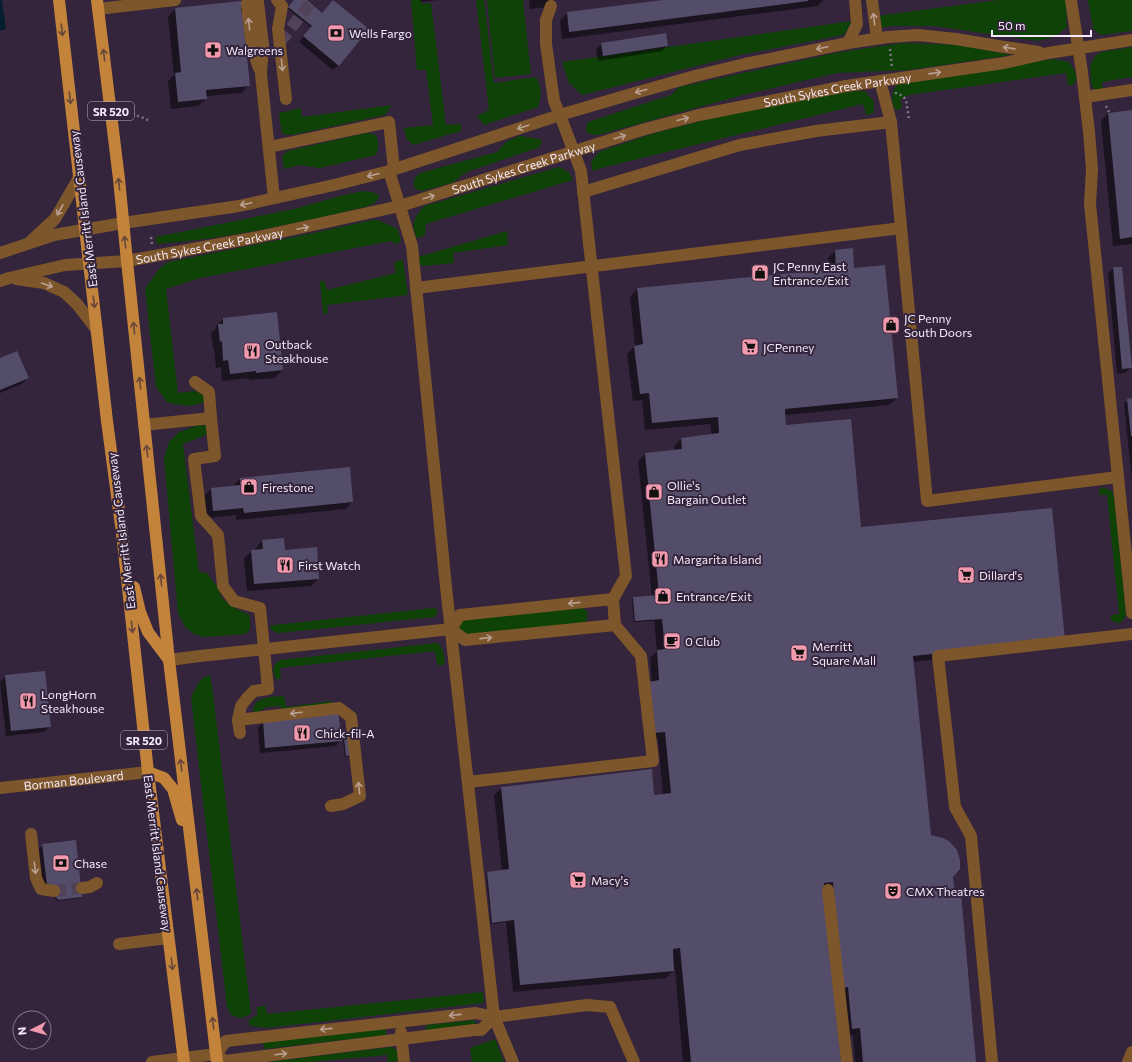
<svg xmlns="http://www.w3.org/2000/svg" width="1132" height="1062" font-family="Commissioner,sans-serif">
  <rect width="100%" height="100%" fill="#34243c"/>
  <g fill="#0e4207">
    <path d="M411,0H421L422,4L431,3L446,125L461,124V131L413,145L406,138L404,128L433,125L426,70H417Z"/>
    <path d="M476,0H484L494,83L536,77C542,90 542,93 538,107L484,125L477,116L489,110Z"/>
    <path d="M487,0H523L531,74L495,78Z"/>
    <path d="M998,0H1066L1067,27L1055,37L1037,41L935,26H892L878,28L877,16Z"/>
    <path d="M1088,0H1132V31L1101,35L1093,29Z"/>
    <path d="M852,21L844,35L740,55L582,95L569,83L562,62Z"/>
    <path d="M903,43L958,45L1012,55L908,70L837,73L743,95L598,135H593L586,132V128L588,122L671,95L679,87L840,52Z"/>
    <path d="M1132,47V77L1102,82L1103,90L1097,91L1094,89L1091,84L1090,66L1095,56L1101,52Z"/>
    <path d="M1054,59L1069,62C1074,69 1078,74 1075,83L1072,85H1068L1066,73L909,95L900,100L902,107L899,110L895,109C889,97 892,85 905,80Z"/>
    <path d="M847,91H865L874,102V113L866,115L863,104L605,167L593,171L591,163L596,155L601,151L655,133L748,109Z"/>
    <path d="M392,105L385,115L292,135L282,134L279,113L301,108L302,117Z"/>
    <path d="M367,133L376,135C379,142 379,148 376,155L320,168L300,165L284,169L282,157L287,151Z"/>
    <path d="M520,136L539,139L542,141L540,147L467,172L452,183L422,191L415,189C412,181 414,178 420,173L497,152L507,141Z"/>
    <path d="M559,167L569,172L573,180L426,224L425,234L422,237L417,238C410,225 415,216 424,206Z"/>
    <path d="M363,191L373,192L379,195C378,203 372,204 365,207C297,223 227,239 157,244L156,237L294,209L344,195Z"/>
    <path d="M373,220H378L398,229L401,240L400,242L395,244L391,241L200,278L166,289L178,393L195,391L205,396L207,399L203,403L188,406L174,404L167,402L156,387L145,289L159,269L168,262L294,237Z"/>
    <path d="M507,231L508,245L453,253L454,263L424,266L419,265L418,258L421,256Z"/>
    <path d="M401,260L403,261L408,295L327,305L328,312L326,314H324L323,312L320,282L322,280L324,281L327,290L396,273L394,264L395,262Z"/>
    <path d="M199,425L208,426L210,433L183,444L199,572L207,573L219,589L221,597L231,606L245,613L250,615V629L246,634L204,637L194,634L186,628L178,614L164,458L169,442L179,432Z"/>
    <path d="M1103,487L1111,491L1114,496L1126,614L1124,619L1120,623L1114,622L1111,619V615L1119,614L1107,495H1099V492L1100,489Z"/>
    <path d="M581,607C589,611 590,615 585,623L467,635L457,630L459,620Z"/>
    <path d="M433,608L437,609V614L434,617L279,633L275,632L270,628V626L274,625Z"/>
    <path d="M437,643C444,647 444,655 445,663L442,665H439L437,664L435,651L280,668L281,679H276C272,671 272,665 280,660Z"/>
    <path d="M210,675L213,693L251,1014L242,1018L232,1016L227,1007L191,698C195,689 200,676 210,675Z"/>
    <path d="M284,696L286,707L331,701L332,706L282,711L281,706L266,707L257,714L253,712C253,696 273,697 284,696Z"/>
    <path d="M483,992L484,1003L267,1028L253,1026L249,1025V1020L257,1015V1007L265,1006L267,1014Z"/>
    <path d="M475,1020L476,1024L426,1030V1025Z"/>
    <path d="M386,1028V1035L264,1049L263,1042Z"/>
    <path d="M495,1039L504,1062H472L470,1048Z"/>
    <path d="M392,1047L399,1052L398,1061L388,1062L387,1055L310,1062H267Z"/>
  </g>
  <path fill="#051e30" d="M0,0H2L6,29L0,31Z"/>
  <g fill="#0007">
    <path d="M295,0H305L322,14L333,1L339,65L333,70L299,42L311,27L288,9Z"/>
    <path d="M420,0H439L420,2Z"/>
    <path d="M529,0H554L547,7L530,9Z"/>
    <path d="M671,0H823L818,6L562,39L560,21L567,13Z"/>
    <path d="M175,9L243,30L249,85L241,93L206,96V99L198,106L171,109L168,81L174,75L168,17Z"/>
    <path d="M602,44L667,46L662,51L598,61L596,49Z"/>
    <path d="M1132,111V244L1113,246L1101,121L1108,113Z"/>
    <path d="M835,251L853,269L897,398L889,405L785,415L786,426L860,528L1056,647L912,662L930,835L952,876L975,1062H855L853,1035L845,1036L840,1062H683L675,969L666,978L513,992L506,922L491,924L486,874L487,873L502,871L494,795L502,788L654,797L663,795L658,739L647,740L652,683L650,658L657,651L654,621L634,622L632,599L634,598L652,596L638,461L645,454L675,451L674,446L681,439L712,435L710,424L645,430L642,400L633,401L627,354L635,346L630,297L637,289L829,271L828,258Z"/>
    <path d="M1113,268L1131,368L1125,373L1117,374L1108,274Z"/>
    <path d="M276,313L282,370L275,378L249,380V378L222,381L221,367L216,368L214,348H213L211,333L216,328V326L223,319Z"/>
    <path d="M0,360L28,378L22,384L0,393Z"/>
    <path d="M1132,399V481L1124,403L1128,400Z"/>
    <path d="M240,479L352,502L345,509L236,520V515L206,518L204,496L211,489L233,486Z"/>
    <path d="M262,541L284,551L318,579L311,586L247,591L244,558L252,551H255V549Z"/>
    <path d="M6,676L50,726L44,732L6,736L0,682Z"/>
    <path d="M263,722L341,740L335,746L260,753L258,728Z"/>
    <path d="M344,731L359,755L345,757L342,733Z"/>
    <path d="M43,845L81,897L80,898L57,901L48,889L42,890L37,851Z"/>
  </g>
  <g fill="#534d6a">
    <path d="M294,0H307L322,13L333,0L369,29L339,66L303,36L312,26L288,7Z"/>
    <path d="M663,0H808V1L569,32L567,12Z"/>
    <path d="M241,1V12L257,16L244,28L250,86L206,90L207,99L178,102L175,73L181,72L175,8Z"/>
    <path d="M666,33L668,46L603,56L601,43Z"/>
    <path d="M1132,110V237L1120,239L1108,113Z"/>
    <path d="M853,248L854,268L885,265L898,398L785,409L786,425L851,419L861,527L1052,508L1065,640L913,656L931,835L943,838L949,841L957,850L960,860V869L953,877L955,893H961L976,1062H863L860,1028L852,1029L848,987L843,988L833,882L824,883L841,1062H691L680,948L673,949L674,971L520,985L514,920L492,923L487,872L509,869L501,787L652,769L654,795L671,793L665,732L654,733L649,682L659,680L657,650L665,649L662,619L635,621L633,597L659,595L645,453L682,449L681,438L719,433L718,417L652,423L649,393L640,394L634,346L643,344L637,288L836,269L835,250Z"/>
    <path d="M1113,267H1122L1132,368L1122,369Z"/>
    <path d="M277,312L283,370L256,373V371L230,374L228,360L223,361L222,341L220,342L218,324H223V318Z"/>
    <path d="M17,351L29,378L0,390V358Z"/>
    <path d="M1132,398V436H1131L1127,399Z"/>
    <path d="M350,467L353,502L244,513L243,508L213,511L211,488L240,485V478Z"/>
    <path d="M284,538L285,550L317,547L319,579L254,584L251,550L263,549L262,540Z"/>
    <path d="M45,671L51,727L11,731L5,675Z"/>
    <path d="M338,711L342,741L265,748L263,721Z"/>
    <path d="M359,729L361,754L346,756L343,730Z"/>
    <path d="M76,840L82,897L58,900L47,885L42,844Z"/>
  </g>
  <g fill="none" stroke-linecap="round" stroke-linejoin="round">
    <g stroke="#514258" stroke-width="12" stroke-dasharray="12 6" stroke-linecap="butt">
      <path d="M280,42L313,0"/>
      <path d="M54,891L82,888"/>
    </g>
    <g stroke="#84778b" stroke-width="2.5" stroke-dasharray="2 3" stroke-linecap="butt">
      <path d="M890,49L892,68"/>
      <path d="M896,92V93L903,96L906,100L909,119"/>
      <path d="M126,103V111L148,120"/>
      <path d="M1106,106L1109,112"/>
      <path d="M151,237L152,244"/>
    </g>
    <g stroke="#7e562b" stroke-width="12">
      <path d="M248,0L247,4L252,47L259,68"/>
      <path d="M257,0L258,2L263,45L261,74L274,198"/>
      <path d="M277,0L282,6L278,29L286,99"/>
      <path d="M872,0L877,38"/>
      <path d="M1071,0L1082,72L1089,132L1092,169L1090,204L1132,613"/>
      <path d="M98,9L175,0"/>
      <path d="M848,43L857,24L855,0"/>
      <path d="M880,81L891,122L927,501L1118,477"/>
      <path d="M1085,97L1132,90"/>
      <path d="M269,147L389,122L394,169"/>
      <path d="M389,171L412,246L446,587L494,1017L513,1062"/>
      <path d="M583,192L740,145L816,131L891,122"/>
      <path d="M31,241L55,219L80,176"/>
      <path d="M0,253L54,235L123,223L239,206L334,185L389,171L560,115L628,95L695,76L745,64L848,43L888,37L918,35L956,39L998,46L1039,52"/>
      <path d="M16,279L44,283L64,292L77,304L97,330"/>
      <path id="s1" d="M0,281L9,278L65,265L127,261L258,237L400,206L645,129L699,115L846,86L1004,63L1048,53L1132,40"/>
      <path d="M416,288L901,228"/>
      <path d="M195,382L209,392L211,418L215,456L194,459L201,516L218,535L223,586L234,601L260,608L268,689L254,691L247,698L241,706L238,720L240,733"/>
      <path d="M144,425L211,418"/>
      <path d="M451,629L460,615L613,599"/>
      <path d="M169,660L200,656L451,629L465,640L615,625"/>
      <path d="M238,720L339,708L351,717L360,796L343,804L331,806"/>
      <path d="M468,782L653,761L641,656L615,625L613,599L626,576L581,171L560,115L554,101L546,44V20L551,6"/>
      <path id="s2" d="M0,788L148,772"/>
      <path d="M31,834L36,878L41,889L54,891"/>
      <path d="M82,888L90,887L97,883"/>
      <path d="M828,890L847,1062"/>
      <path d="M119,944L168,938"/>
      <path d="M401,1032L404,1062"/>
      <path d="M216,1054L226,1041L476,1013L494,1017L587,1005L610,1007L634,1062"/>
      <path d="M152,1062L216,1054L225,1061L474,1030H481L494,1017"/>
      <path d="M992,1062L971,836L955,807L938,656L1132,634"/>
      <path d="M1128,1062L1132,1052"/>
    </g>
    <g stroke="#c3833a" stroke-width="12">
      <path d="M59,0L107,421L122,533L148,772L184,1062"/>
      <path d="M97,0L119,179L127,261L169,660L217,1062"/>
      <path d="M134,587L140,612L148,632L169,660"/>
      <path d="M148,772L164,778L173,789L182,820"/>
    </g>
  </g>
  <defs><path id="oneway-shaft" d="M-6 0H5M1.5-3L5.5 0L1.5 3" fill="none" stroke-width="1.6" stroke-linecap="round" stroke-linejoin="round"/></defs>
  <g stroke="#b9a092">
    <use href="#oneway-shaft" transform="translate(874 19) rotate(-97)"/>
    <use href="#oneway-shaft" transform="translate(249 24) rotate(-96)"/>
    <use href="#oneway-shaft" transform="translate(822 48) rotate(168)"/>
    <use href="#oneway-shaft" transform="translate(1009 48) rotate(-172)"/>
    <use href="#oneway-shaft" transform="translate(282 65) rotate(84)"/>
    <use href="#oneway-shaft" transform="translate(935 73) rotate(-8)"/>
    <use href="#oneway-shaft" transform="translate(641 91) rotate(165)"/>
    <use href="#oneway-shaft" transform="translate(683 119) rotate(-14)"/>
    <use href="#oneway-shaft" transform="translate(523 127) rotate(162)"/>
    <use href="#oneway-shaft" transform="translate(620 137) rotate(-18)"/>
    <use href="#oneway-shaft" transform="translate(373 175) rotate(166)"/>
    <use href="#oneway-shaft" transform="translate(429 197) rotate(-17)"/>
    <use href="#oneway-shaft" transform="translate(246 204) rotate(168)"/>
    <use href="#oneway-shaft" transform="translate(60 210) rotate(119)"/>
    <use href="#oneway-shaft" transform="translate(303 228) rotate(-12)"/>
    <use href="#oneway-shaft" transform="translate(47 285) rotate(19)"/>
    <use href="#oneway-shaft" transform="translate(574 603) rotate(174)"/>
    <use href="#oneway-shaft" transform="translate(486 638) rotate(-6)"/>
    <use href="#oneway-shaft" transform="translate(296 713) rotate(173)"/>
    <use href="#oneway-shaft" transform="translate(359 788) rotate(-97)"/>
    <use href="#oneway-shaft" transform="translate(35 868) rotate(83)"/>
    <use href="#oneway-shaft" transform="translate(455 1015) rotate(174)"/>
    <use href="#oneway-shaft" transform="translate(326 1029) rotate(174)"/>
    <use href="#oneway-shaft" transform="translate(281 1054) rotate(-7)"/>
  </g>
  <g stroke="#66453b">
    <use href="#oneway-shaft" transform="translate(62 30) rotate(83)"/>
    <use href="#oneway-shaft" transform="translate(104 55) rotate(-97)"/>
    <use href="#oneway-shaft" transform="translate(70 98) rotate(83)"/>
    <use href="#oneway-shaft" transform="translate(119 184) rotate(-96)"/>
    <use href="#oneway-shaft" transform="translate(125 242) rotate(-96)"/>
    <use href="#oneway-shaft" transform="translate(94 302) rotate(83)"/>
    <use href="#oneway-shaft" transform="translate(134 328) rotate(-96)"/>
    <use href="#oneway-shaft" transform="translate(140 383) rotate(-96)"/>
    <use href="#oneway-shaft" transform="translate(147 451) rotate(-96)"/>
    <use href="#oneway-shaft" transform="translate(161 580) rotate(-96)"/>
    <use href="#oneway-shaft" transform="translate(132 627) rotate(84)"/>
    <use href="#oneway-shaft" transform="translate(181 765) rotate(-97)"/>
    <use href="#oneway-shaft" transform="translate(197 894) rotate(-97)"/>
    <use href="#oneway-shaft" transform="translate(172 964) rotate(83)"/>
    <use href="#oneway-shaft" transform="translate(213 1023) rotate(-97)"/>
  </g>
  <defs>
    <symbol id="bank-square" viewBox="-11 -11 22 22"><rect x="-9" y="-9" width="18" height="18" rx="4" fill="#f29aad" stroke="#34243c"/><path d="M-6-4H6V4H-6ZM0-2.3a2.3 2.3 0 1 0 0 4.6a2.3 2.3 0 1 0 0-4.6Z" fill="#111"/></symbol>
    <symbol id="pharmacy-square" viewBox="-11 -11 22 22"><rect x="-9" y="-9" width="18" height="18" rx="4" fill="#f29aad" stroke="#34243c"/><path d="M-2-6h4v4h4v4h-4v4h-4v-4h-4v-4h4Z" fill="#111"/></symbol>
    <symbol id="shop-square" viewBox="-11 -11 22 22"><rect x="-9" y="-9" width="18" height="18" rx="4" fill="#f29aad" stroke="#34243c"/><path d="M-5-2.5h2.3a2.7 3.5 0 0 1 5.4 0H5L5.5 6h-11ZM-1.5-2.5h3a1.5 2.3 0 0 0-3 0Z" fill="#111"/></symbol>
    <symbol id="supermarket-square" viewBox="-11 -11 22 22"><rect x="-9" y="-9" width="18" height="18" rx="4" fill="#f29aad" stroke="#34243c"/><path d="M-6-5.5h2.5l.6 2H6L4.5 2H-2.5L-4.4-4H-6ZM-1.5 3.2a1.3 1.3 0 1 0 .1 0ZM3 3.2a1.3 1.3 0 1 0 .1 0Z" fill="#111"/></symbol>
    <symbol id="restaurant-square" viewBox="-11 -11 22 22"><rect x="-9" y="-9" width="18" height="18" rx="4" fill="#f29aad" stroke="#34243c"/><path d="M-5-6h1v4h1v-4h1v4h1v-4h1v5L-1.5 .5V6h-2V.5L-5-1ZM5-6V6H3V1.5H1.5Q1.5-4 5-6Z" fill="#111"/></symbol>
    <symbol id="cafe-square" viewBox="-11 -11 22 22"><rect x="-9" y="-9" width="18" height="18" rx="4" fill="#f29aad" stroke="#34243c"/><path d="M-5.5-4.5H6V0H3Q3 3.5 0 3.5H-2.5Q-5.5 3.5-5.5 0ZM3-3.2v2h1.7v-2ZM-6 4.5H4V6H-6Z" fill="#111"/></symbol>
    <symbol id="theatre-square" viewBox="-11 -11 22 22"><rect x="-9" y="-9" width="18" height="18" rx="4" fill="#f29aad" stroke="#34243c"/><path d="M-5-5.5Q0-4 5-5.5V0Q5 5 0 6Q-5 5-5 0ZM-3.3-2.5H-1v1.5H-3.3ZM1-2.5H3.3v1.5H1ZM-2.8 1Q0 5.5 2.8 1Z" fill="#111"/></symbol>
  </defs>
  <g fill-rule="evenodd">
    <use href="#bank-square" x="326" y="23" width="20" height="20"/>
    <use href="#pharmacy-square" x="203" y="40" width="20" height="20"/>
    <use href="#shop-square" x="750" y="263" width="20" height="20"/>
    <use href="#shop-square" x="881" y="315" width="20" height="20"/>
    <use href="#supermarket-square" x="740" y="337" width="20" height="20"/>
    <use href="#restaurant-square" x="242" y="341" width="20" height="20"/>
    <use href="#shop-square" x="239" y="477" width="20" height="20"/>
    <use href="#shop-square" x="644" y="482" width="20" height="20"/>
    <use href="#restaurant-square" x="650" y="549" width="20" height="20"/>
    <use href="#restaurant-square" x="275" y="555" width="20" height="20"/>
    <use href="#supermarket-square" x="956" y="565" width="20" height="20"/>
    <use href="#shop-square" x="653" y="586" width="20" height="20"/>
    <use href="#cafe-square" x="662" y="631" width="20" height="20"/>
    <use href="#supermarket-square" x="789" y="643" width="20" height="20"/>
    <use href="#restaurant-square" x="18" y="691" width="20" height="20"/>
    <use href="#restaurant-square" x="292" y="723" width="20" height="20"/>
    <use href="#bank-square" x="51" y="853" width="20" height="20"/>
    <use href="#supermarket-square" x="568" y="870" width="20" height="20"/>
    <use href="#theatre-square" x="883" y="881" width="20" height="20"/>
  </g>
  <g text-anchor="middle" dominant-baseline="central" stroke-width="4" stroke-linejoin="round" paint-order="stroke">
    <g fill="#34243c" stroke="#baafc0" stroke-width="1">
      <rect x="88" y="102" width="46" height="18" rx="3"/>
      <rect x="121" y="731" width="46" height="18" rx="3"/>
    </g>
    <g font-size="11" font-weight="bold" fill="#f4eaf9">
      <text x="111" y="111">SR 520</text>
      <text x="144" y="740">SR 520</text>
    </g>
    <g font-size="12" fill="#f4eaf9" stroke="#34243c" text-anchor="start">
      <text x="349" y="33">Wells Fargo</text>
      <text x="226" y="50">Walgreens</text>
      <text x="773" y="266">JC Penny East<tspan x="773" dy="14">Entrance/Exit</tspan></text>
      <text x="904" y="318">JC Penny<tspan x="904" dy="14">South Doors</tspan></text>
      <text x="265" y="344">Outback<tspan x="265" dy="14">Steakhouse</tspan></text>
      <text x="763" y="347">JCPenney</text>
      <text x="667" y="485">Ollie's<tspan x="667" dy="14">Bargain Outlet</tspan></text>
      <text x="262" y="487">Firestone</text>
      <text x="673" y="559">Margarita Island</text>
      <text x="298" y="565">First Watch</text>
      <text x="979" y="575">Dillard's</text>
      <text x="676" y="596">Entrance/Exit</text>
      <text x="685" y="641">0 Club</text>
      <text x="812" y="646">Merritt<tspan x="812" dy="14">Square Mall</tspan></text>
      <text x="41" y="694">LongHorn<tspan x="41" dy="14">Steakhouse</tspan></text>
      <text x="315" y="733">Chick-fil-A</text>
      <text x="74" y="863">Chase</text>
      <text x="591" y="880">Macy's</text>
      <text x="906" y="891">CMX Theatres</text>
    </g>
    <g font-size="12" fill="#f4eaf9" stroke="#34243c">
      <text stroke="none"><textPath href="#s1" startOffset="861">South Sykes Creek Parkway</textPath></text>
      <text stroke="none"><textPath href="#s1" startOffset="537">South Sykes Creek Parkway</textPath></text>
      <text transform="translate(83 209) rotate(-97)">East Merritt Island Causeway</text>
      <text stroke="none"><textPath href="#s1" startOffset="213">South Sykes Creek Parkway</textPath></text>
      <text transform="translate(121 531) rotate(-97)">East Merritt Island Causeway</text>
      <text stroke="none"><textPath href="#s2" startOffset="74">Borman Boulevard</textPath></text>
      <text transform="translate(158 853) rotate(83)">East Merritt Island Causeway</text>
    </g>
  </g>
  <g transform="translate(32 1030) rotate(264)"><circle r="19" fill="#34243c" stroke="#817388"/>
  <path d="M0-3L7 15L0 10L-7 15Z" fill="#f29aad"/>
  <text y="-6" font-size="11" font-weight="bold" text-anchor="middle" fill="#f4eaf9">N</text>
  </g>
  <path d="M992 30v6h99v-6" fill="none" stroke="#f4eaf9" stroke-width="2"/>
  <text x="998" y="30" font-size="12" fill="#f4eaf9" stroke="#34243c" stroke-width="3" paint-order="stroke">50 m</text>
</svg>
